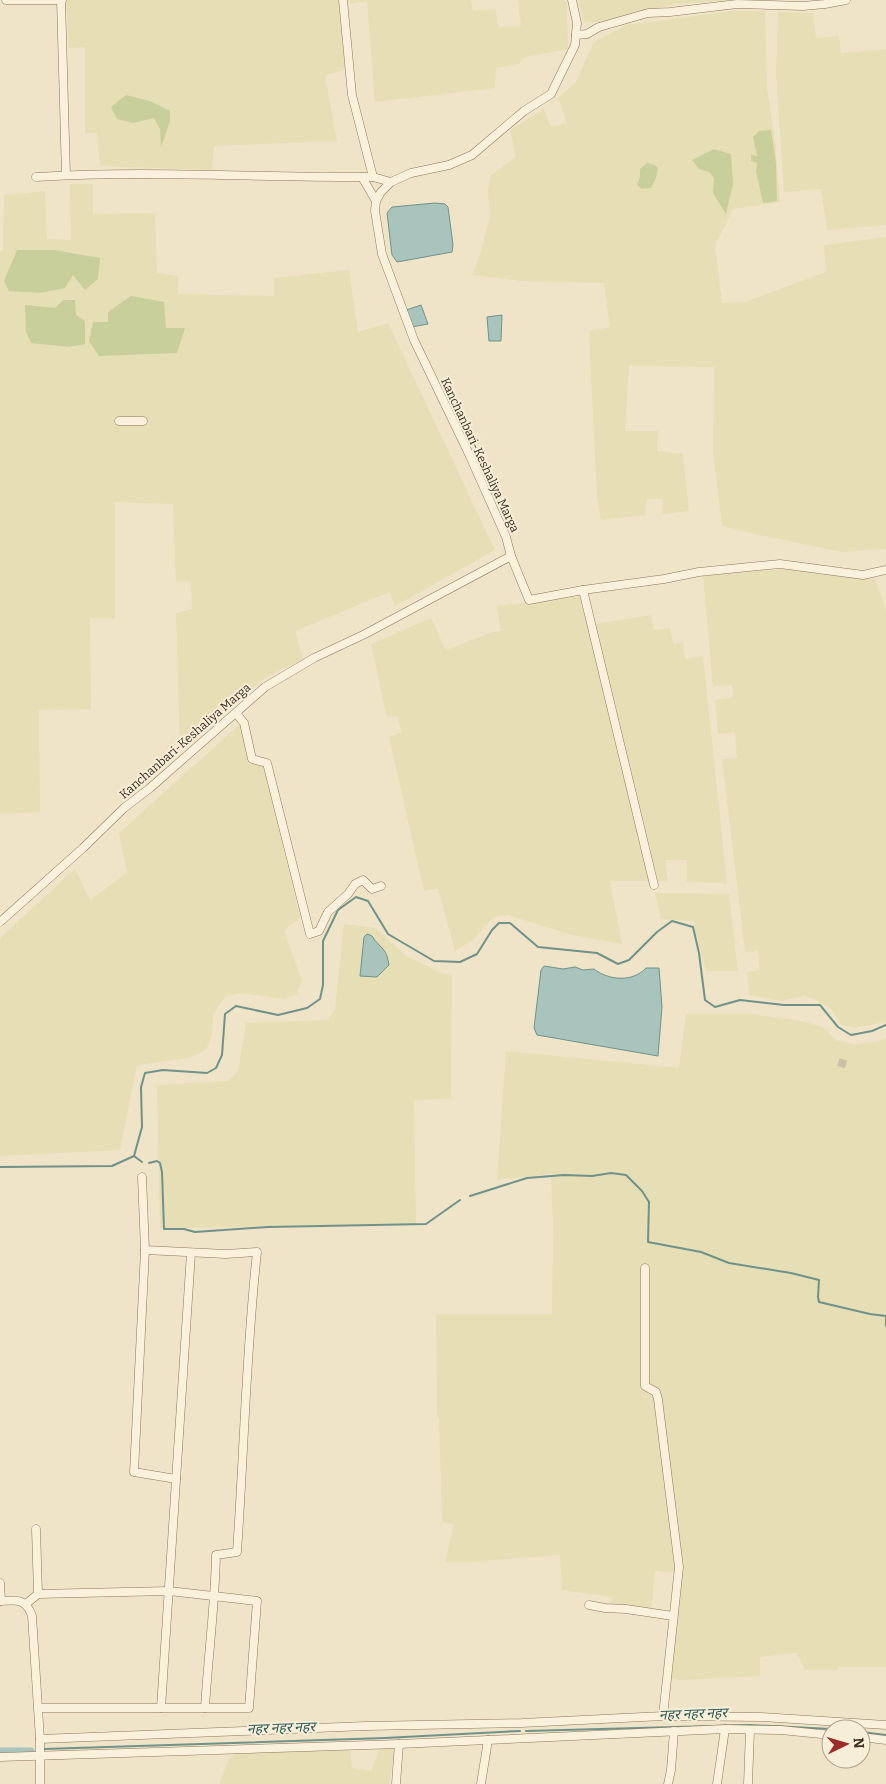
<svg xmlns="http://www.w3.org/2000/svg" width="886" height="1784" font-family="Bitter,'Noto Sans Devanagari',serif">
  <rect width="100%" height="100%" fill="#f0e4c8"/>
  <g fill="#e6deb5">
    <path d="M66,0H339L345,70L325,75L337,141L214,146L212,170L100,166L97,133H85V47L69,48Z"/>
    <path d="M349,0H471L473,11L496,9L498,27L521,26L518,0H563L567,3L568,49L525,57L519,64L496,68L495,88L375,102L367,1L349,4Z"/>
    <path d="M578,0H737L675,4L600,22H584Z"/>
    <path d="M732,11H765L767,88L775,142L780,202L733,209L715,246L722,303L745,302L826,272L824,245L886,237V549L842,552L759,535L722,526L713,452L714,367L629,366L625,431H658L657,451L683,454L689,511L663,514L662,499H647L645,515L601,520L597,498L589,331L610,327L604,283L522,281L472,275L481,251L490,217L488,192L490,176L516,157L510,130L544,109L551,127L567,123L558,98L576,82L594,42L626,25Z"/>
    <path d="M778,12L813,13L816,38L839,36L841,53L886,49V225L827,230L821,189L784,192L776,74Z"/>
    <path d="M70,184H93V214L155,213L157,273L178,276V294L274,296V278L349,270L358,332L388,323L495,550L395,606L390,592L295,631L303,659L265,678L180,747L176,613L192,609L191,582L176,581L173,504L115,502V618H90L91,709L39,710L40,812L0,814V250H3L4,195L45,191L47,239L71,240Z"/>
    <path d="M784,569L875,579L886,610V1022L855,1028L842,1025L830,1008L813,999L804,996L781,1001L749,995L747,972L760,970L758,951L745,952L722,759L737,758L735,732L718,734L715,700L733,697L732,685L713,686L703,576Z"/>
    <path d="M580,596L649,881H610L622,944L572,935L508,915L494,917L473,940L455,951L438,888L424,891L389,737L402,732L397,716L387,718L371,644L431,618L446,650L493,632L501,631L497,606Z"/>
    <path d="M651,615L654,630L670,628L673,644L683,643L685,659L703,656L727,883L687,882V860H665L668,881H658L596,624Z"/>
    <path d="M240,724L248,764H264L300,918L284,930L302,981L296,995L284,999L242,993L226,996L213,1014L212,1035L206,1050L189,1058L137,1065L120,1150L0,1156V940L2,936L75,869L90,900L127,873L119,833Z"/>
    <path d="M655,893L729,894L738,971H706L693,921L661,919Z"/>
    <path d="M344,924L376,928L406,956L437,971L452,976L451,1099L414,1100L416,1225L160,1228L157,1085L227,1081L238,1072L246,1023L328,1020L335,1009Z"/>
    <path d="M686,1014H750L802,1021L825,1028L835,1040L853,1044L876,1042L886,1038V1667H837V1670H805L797,1653L760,1657V1676L681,1680L667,1678L678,1573L655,1571L651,1613L610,1608L611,1597L562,1590L560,1555L467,1562H445L454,1524L442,1522L439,1417H437L436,1314H552L553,1228L551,1174L497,1180L506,1051L679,1068Z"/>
    <path d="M380,1748L395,1750L389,1784H219L229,1759L239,1751L350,1749L352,1768L371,1771Z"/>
  </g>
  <g fill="#c9cf9b">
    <path d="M126,95L150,101L170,111V121L161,147L160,129L154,118L133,123L117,119L111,107Z"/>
    <path d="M771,130L776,163L777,201L763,203L756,171L757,163L751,161V155L757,156L753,137L759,131Z"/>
    <path d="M714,149L731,154L733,184L726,214L713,193L714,178L709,172L699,169L692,160Z"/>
    <path d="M647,163L654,165L658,168L656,178L651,188L642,189L637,185L640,177V169Z"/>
    <path d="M17,250H54L100,258L98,279L85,290L73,275L65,288L40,293L9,291L4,281Z"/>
    <path d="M131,296L164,302L166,328H185L177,353L99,356L89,341L93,322H108V312Z"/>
    <path d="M63,300H75L76,315L85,321V344L68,347L31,343L26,332L25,305L55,308Z"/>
  </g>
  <g fill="#a9c4bc" stroke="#6f938a">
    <path d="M435,203L445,204L448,207L453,245L452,252L397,262L392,255L387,213L392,207Z"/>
    <path d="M421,305L428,324L412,327L406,310Z"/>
    <path d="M502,315L501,341H489L487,317Z"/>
    <path d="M367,934L372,936C375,942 379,944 383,949C387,953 388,960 389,965L377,977L360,976L364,937Z"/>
    <path d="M544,966L563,969L575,967L583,970L594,969C608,980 632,983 646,968H659L662,1007L658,1056L537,1035L534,1028L541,970Z"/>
  </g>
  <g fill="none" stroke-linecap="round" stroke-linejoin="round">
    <g stroke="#6f938a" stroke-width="2">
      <path d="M134,1156L142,1162"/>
      <path d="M149,1163L157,1161L160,1163L162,1172L164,1229H184L195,1232L268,1227L426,1224L460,1200"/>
      <path d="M0,1167L112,1166L134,1156L142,1127L141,1087L145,1073L163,1070L207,1073L216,1068L222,1055L225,1014L236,1006L278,1015L307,1008L320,999L323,985V941L338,910L356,897L368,901L388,934L434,961L460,962L477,954L492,930L499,923H510L538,947L597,953L618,964L629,960L657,932L672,921L693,927L699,953L705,1000L715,1007L740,1000L784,1005H820L838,1027L851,1035L872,1031L886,1025"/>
      <path d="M470,1196L527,1178L564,1175L592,1176L611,1173L626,1175L642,1191L649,1202L648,1242L701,1252L729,1263L791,1273L819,1280L818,1297L819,1302L870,1314L886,1316"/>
      <path d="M886,1318V1326"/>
      <path d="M526,1731L750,1725L831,1729"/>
      <path d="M861,1732L886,1735"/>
      <path d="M44,1749L385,1738L520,1731"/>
    </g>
    <path stroke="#a9c4bc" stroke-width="7" d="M0,1751H31"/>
    <path stroke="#ccc0a6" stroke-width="8" stroke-dasharray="8 4" stroke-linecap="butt" d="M841,1067L844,1057"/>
    <defs>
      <g id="minor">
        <path d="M6,0H62"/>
        <path d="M61,0L66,175"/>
        <path d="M343,0L352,95L373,177"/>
        <path d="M576,35L587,34L599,27L648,13L670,12L737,4L803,6L825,4L846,0"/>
        <path d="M36,177C148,170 260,178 373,177L391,182"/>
        <path d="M362,177L376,201"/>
        <path d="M119,421H143"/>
        <path d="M511,556L529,600L583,590L664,579L699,572L780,564L863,575L886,570"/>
        <path d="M583,590L654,885"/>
        <path d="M236,713L244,723L252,759L267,763L310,934L319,931L328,912L348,894L355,884L363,880L372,889L381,886"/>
        <path d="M0,922L83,848L124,808L150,788L265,687L314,658L365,634L511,556L506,537L469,454L414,340L382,254L375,211L376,201L381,192L391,182L411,173L449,165L472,155L524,111L551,94L575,45L577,23L572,0"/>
        <path d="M142,1177L145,1250L134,1472L176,1479"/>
        <path d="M145,1250L226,1254L257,1252C246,1352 244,1452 237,1552L216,1555C215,1606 208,1657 205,1708"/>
        <path d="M645,1268V1386L656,1392L658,1399L679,1567L663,1716"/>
        <path d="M36,1529L38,1594"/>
        <path d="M0,1583L1,1601"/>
        <path d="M0,1601C16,1600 26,1598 32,1616L40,1739V1784"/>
        <path d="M26,1604L38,1594L169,1591L257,1601L249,1708H39"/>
        <path d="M589,1605L605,1608L626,1609L673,1616"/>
        <path d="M161,1708L191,1253"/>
        <path d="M861,1737L886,1740"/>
        <path d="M40,1739L366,1726L522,1723L663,1716L761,1717L886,1725"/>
        <path d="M0,1757L399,1744L725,1729L781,1730L831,1735"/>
        <path d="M396,1784L399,1744"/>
        <path d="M481,1784L488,1740"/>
        <path d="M668,1784L671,1770L674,1731"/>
        <path d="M717,1784L725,1729"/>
        <path d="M748,1784L750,1730"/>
      </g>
    </defs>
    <use href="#minor" stroke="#8d765c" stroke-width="9"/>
    <use href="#minor" stroke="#faf1dc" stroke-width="8"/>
  </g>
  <g text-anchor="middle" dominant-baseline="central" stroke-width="4" stroke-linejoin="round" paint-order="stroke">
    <g font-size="12" fill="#3d2e20" stroke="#f7eed8">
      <text transform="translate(480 455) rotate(65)">Kanchanbari-Keshaliya Marga</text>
      <text transform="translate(185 741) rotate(-41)">Kanchanbari-Keshaliya Marga</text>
    </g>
    <g font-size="14" font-style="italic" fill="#2f5d5a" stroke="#f7eed8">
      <text transform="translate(693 1714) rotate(-2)">नहर नहर नहर</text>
      <text transform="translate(281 1728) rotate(-2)">नहर नहर नहर</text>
    </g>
  </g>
  <g transform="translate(846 1744) rotate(85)"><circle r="24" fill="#f7eed8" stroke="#ada18e"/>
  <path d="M0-4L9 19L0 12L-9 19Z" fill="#9e2a2b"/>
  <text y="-8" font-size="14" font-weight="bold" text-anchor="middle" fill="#3d2e20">N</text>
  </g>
</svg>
